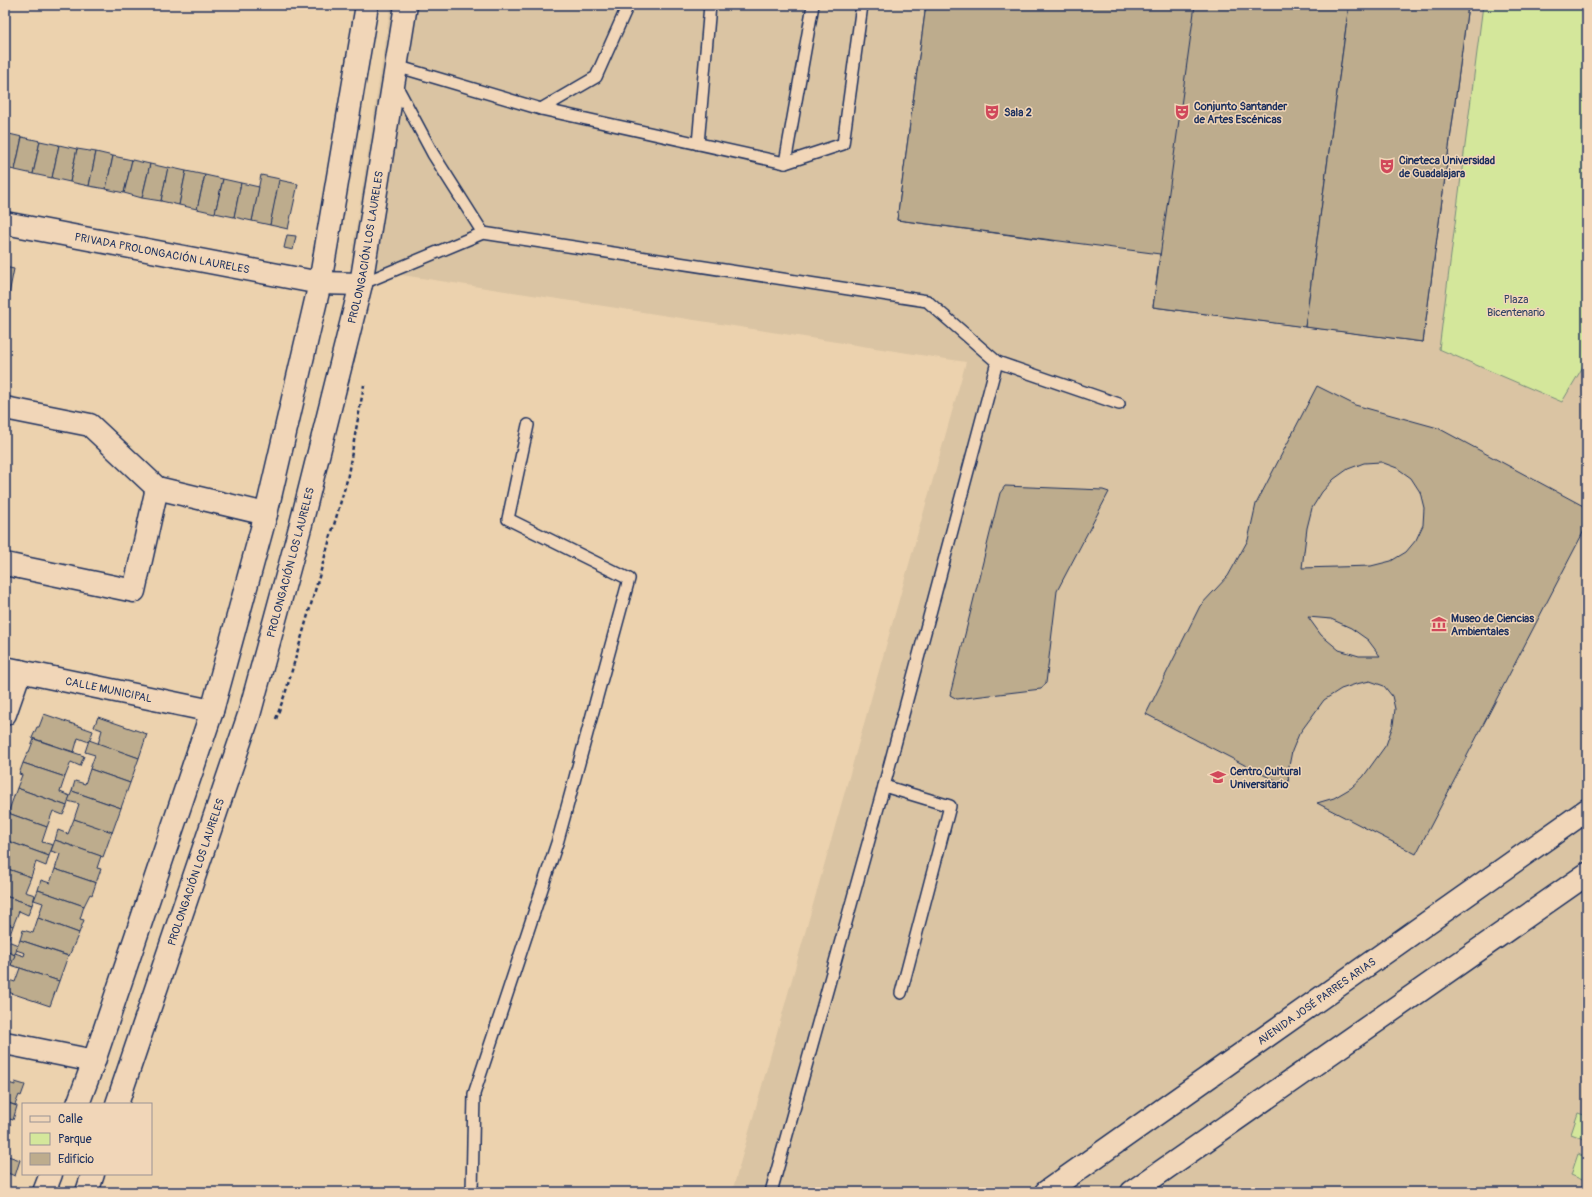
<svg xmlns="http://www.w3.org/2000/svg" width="1592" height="1197" font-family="Pangolin,sans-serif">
  <rect width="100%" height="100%" fill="#ecd2ae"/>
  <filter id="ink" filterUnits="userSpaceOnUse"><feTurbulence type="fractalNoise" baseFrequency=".025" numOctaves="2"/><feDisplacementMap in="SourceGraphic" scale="8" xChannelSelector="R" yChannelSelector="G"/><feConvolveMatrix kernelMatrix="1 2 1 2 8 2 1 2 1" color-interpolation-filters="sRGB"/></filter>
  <g filter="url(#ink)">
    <path fill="#dac4a3" d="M391,5H1587V1192H732L966,362L350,267Z"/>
    <g fill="#d4e79b" stroke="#788b7c">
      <path d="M1483,5H1587V360L1562,402L1439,349Z"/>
      <path d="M1578,1113L1587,1116V1140L1571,1134Z"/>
      <path d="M1578,1154L1587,1158V1182L1571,1175Z"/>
    </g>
    <g fill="#bdac8d" stroke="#1b2f5e" fill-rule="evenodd">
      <path d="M926,5H1087L1055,241L897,220Z"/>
      <path d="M926,5H1468L1423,342L1153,307L1160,254L897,220Z"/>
      <path d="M1195,5H1349L1305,327L1153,307Z"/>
      <path d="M1349,5H1468L1423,342L1305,327Z"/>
      <path d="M5,133L22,137L15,170L5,168Z"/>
      <path d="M22,137L40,141L33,174L15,170Z"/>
      <path d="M40,141L59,145L52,178L33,174Z"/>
      <path d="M59,145L77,149L70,182L52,178Z"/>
      <path d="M77,149L96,152L89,186L70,182Z"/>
      <path d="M96,152L113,156L106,189L89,186Z"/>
      <path d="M113,156L132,160L124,193L106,189Z"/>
      <path d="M132,160L150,164L142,198L124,193Z"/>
      <path d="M150,164L168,168L161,201L142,198Z"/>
      <path d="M168,167L186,171L179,205L161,201Z"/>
      <path d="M186,171L205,175L197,209L179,205Z"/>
      <path d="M205,175L223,179L215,213L197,209Z"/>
      <path d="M261,175L280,179L270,225L252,221Z"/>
      <path d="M223,179L241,183L234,217L215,213Z"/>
      <path d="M279,180L298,184L288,229L270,225Z"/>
      <path d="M241,183L259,187L252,221L234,217Z"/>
      <path d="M287,235L296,236L293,250L284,248Z"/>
      <path d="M5,267L14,269L7,304H5Z"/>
      <path d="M1317,386L1355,405L1438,428L1587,508V525L1416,854L1317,803L1334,798L1351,788L1363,777L1386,745L1393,725L1395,709L1392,696L1384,686L1370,681L1356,684L1341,689L1324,700L1299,734L1292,751L1288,771L1289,788L1146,714L1200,606L1228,576L1248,540L1256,504ZM1381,462L1397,468L1411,478L1420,492L1424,508L1423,525L1416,540L1406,552L1391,561L1371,566L1302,568L1307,528L1312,508L1322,492L1334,479L1348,469L1364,463ZM1308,617L1331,619L1351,628L1368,640L1380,656H1359L1339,650L1321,635Z"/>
      <path d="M1005,486L1103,490L1109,492L1057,591L1046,683L1041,689L957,699L950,695L1000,493Z"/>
      <path d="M44,714L93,731L89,742L78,738L74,752L32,738L37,727H39Z"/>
      <path d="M98,717L147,734L139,758L98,744L102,730L94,727Z"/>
      <path d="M34,739L84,756L80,766L71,762L65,777L23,763L28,752H29Z"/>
      <path d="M89,740L139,758L130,783L90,769L95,755L85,752Z"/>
      <path d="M23,763L65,777L60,792L70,796L67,806L17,788L22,775L19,774Z"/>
      <path d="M90,769L130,783L121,808L72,791L75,781L85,784Z"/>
      <path d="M17,788L67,806L63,815L53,811L47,827L8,813Z"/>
      <path d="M72,791L121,808L112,833L74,819L79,804L68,801Z"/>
      <path d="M8,813L47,827L42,842L53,845L49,856L5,840V823Z"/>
      <path d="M74,819L112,832L103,857L55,840L58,830L68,834Z"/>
      <path d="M5,840L49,856L46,866L36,862L31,877L5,868Z"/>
      <path d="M55,840L101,856L97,868L101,869L96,883L55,869L60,854L51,851Z"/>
      <path d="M5,868L31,877L25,892L35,895L32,905L5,896Z"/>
      <path d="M55,869L96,883L92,895L90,894L84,906L38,890L41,880L50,883Z"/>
      <path d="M38,890L84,906L80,919L84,920L79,933L38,918L43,903L34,900Z"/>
      <path d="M5,896L32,905L28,915L19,911L13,926L5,923Z"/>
      <path d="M38,918L79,933L69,956L20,940L23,930L33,933Z"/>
      <path d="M5,923L13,926L8,941L18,945L15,955L5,951Z"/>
      <path d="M20,940L68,956L59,981L11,965L15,953L24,956L25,953L16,950Z"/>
      <path d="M5,951L15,955L11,965L5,962Z"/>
      <path d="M20,968L59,981L50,1006L5,991L6,979L15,982Z"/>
      <path d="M5,1082L15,1085V1082L25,1085L21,1096L19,1095L15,1105L5,1102Z"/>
      <path d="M5,1102L17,1106L13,1120L10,1119L9,1121L5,1120Z"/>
      <path d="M5,1120L10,1124L6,1138H5Z"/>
      <path d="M5,1155L20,1160L15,1176L5,1172Z"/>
    </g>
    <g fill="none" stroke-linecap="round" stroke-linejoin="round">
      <defs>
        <g id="service">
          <path d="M396,66L541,109L785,163L813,5"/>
          <path d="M396,85L433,154L483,233"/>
          <path d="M541,109L596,77L628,5"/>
          <path d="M698,144L710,5"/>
          <path d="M785,163L843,144L862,5"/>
          <path d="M361,284L483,233L927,301L997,362L884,786L771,1192"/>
          <path d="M997,362L1119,404"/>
          <path d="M884,786L950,806L901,993"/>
          <path d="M472,1192L474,1094L558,840L629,579L508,519L528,425"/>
        </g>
        <g id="minor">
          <path id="s1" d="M5,223L320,283L361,284"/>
          <path d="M5,408L90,425L157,488L266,514"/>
          <path d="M5,564L134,591L157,488"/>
          <path id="s2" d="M5,668L212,711"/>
          <path d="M5,714L20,671"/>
          <path d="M5,1043L94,1061"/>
          <path d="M78,1104L94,1061L212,711L266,514L320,283L367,5"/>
          <path id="s3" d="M117,1104L249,715L301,524L361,284L406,5"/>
          <path d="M44,1192L51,1174"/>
          <path d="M87,1192L93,1174"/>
        </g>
        <g id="secondary">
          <path id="s4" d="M1046,1192L1587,810"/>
          <path d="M1132,1192L1587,874"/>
        </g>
      </defs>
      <use href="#service" stroke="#1b2f5e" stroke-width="14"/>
      <use href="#minor" stroke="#1b2f5e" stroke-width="25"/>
      <use href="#secondary" stroke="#1b2f5e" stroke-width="25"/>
      <path stroke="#1b2f5e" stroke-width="2.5" stroke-dasharray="4 3" stroke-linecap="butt" d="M276,719L286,691L347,480L364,385"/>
      <use href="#service" stroke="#f1d6b8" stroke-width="11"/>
      <use href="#minor" stroke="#f1d6b8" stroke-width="22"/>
      <use href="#secondary" stroke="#f1d6b8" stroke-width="22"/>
    </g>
  </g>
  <defs>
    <symbol id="theatre-bare" viewBox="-9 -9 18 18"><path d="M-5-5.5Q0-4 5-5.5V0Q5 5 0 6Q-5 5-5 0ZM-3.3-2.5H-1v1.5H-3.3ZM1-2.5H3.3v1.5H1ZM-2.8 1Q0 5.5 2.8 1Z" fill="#d1495b" stroke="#f1d6b8" stroke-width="2.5" paint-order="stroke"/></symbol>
    <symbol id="museum-bare" viewBox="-9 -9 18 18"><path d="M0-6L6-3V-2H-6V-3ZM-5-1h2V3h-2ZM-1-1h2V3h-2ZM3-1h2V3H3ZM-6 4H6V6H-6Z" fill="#d1495b" stroke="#f1d6b8" stroke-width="2.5" paint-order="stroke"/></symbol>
    <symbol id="university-bare" viewBox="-9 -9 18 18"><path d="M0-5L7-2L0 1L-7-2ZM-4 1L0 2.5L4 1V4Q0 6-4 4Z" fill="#d1495b" stroke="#f1d6b8" stroke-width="2.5" paint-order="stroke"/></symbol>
  </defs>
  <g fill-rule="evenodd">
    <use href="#theatre-bare" x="981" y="101" width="22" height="22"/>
    <use href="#theatre-bare" x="1171" y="101" width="22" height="22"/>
    <use href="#theatre-bare" x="1376" y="155" width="22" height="22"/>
    <use href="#museum-bare" x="1428" y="613" width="22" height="22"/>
    <use href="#university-bare" x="1207" y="766" width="22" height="22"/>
  </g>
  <g text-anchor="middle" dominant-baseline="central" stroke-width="3" stroke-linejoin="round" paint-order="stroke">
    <g font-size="11" font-weight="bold" fill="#1b2f5e" stroke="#f1d6b8" text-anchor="start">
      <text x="1194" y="106">Conjunto Santander<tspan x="1194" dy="13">de Artes Escénicas</tspan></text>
      <text x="1004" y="112">Sala 2</text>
      <text x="1399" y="160">Cineteca Universidad<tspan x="1399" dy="13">de Guadalajara</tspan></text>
      <text x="1451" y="618">Museo de Ciencias<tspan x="1451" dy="13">Ambientales</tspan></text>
      <text x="1230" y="771">Centro Cultural<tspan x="1230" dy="13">Universitario</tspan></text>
    </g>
    <g font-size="11" fill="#1b2f5e" stroke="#f1d6b8">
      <text stroke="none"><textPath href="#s3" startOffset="893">PROLONGACIÓN LOS LAURELES</textPath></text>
      <text stroke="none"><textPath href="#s1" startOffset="160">PRIVADA PROLONGACIÓN LAURELES</textPath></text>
      <text stroke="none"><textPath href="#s3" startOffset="569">PROLONGACIÓN LOS LAURELES</textPath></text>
      <text stroke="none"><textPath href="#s2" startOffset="106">CALLE MUNICIPAL</textPath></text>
      <text stroke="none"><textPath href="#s3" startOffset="245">PROLONGACIÓN LOS LAURELES</textPath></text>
      <text stroke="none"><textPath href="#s4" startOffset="331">AVENIDA JOSÉ PARRES ARIAS</textPath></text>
    </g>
    <g font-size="11" fill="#2e4164" stroke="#f1d6b8">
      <text x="1516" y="299">Plaza<tspan x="1516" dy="13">Bicentenario</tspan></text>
    </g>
  </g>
  <rect width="1592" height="1197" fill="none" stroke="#f1d6b8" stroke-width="20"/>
  <rect x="10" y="10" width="1572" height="1177" fill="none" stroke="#1b2f5e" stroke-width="1.5" filter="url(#ink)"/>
  <rect x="22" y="1103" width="130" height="72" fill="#f1d6b8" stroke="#9b9394"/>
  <rect x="30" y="1116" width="20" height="6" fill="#f1d6b8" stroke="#9b9394"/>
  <text x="58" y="1123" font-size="12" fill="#1b2f5e">Calle</text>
  <rect x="30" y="1133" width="20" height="12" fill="#d4e79b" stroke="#9b9394"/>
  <text x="58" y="1143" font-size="12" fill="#1b2f5e">Parque</text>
  <rect x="30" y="1153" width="20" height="12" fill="#bdac8d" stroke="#9b9394"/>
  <text x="58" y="1163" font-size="12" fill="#1b2f5e">Edificio</text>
</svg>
